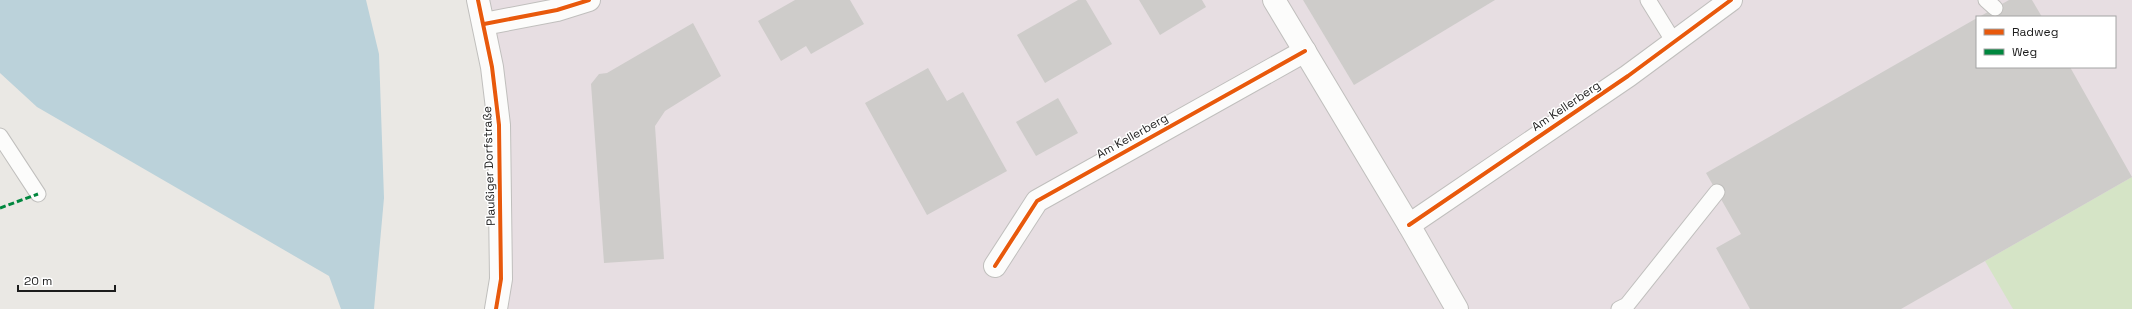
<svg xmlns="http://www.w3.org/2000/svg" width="2132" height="309" font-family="'Space Grotesk',sans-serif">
  <rect width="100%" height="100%" fill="#eae8e4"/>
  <path fill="#e7dee2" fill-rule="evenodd" d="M476,0H2132V309H496L501,197ZM1977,17H2115V67H1977Z"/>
  <path fill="#d5e4c6" d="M2132,177V309H2013L1985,261Z"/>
  <path fill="#bbd2da" d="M0,0H366L379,54L384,198L374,309H341L329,276L37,107L0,73Z"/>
  <g fill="#ceccca">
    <path d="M795,0H850L864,24L811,54L806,46L781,61L758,21Z"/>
    <path d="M1078,0H1086L1112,44L1045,83L1017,35Z"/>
    <path d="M1139,0H1202L1206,7L1160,35Z"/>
    <path d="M1303,0H1495L1354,85Z"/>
    <path d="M2009,0H2032L2042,17H1979Z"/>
    <path d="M1977,18V67H2070L2132,177L1901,309H1750L1716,248L1741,234L1706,173Z"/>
    <path d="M693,23L721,76L665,111L655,126L664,259L604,263L591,84L599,74L607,73Z"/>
    <path d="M928,68L947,101L963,92L1007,171L927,215L865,103Z"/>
    <path d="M1058,98L1078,133L1036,156L1016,122Z"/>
  </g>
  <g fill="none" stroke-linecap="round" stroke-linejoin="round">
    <defs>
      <g id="lane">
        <path d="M1648,0L1674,42"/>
        <path d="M1986,0L1995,8"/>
        <path d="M0,136L38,194"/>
        <path d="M1619,309L1627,305L1717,192"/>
      </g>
      <g id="street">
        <path d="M478,0L492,67L499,125L501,279L496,309"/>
        <path d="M1274,0L1409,225L1457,309"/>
        <path d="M484,24L557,10L589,0"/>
        <path d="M1409,225L1628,76L1731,0"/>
        <path d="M995,266L1037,201L1305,51"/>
      </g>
    </defs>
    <use href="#lane" stroke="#c0bfbd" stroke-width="17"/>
    <use href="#street" stroke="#c0bfbd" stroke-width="24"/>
    <use href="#lane" stroke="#fcfcfb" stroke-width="15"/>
    <use href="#street" stroke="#fcfcfb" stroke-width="22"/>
    <path stroke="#00873e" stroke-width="3" stroke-dasharray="6 3" stroke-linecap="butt" d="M0,208L38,194"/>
    <defs>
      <g id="cycleway">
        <path d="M478,0L492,67L499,125L501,279L496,309"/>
        <path d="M484,24L557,10L589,0"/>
        <path d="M1409,225L1628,76L1731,0"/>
        <path d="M995,266L1037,201L1305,51"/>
      </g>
    </defs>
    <use href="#cycleway" stroke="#fff" stroke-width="6"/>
    <use href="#cycleway" stroke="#e8590c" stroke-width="4"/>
  </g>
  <g text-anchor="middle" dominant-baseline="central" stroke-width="3" stroke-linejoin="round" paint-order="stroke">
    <g font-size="12" fill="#1c1c1c" stroke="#fff">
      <text transform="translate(1566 106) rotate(-34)">Am Kellerberg</text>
      <text transform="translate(1132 136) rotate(-29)">Am Kellerberg</text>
      <text transform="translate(489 166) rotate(-92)">Plaußiger Dorfstraße</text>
    </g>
  </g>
  <rect x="1976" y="16" width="140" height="52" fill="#ffffff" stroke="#a4a4a4"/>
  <rect x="1984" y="29" width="20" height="6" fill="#e8590c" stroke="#a4a4a4"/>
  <text x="2012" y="36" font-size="12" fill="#1c1c1c">Radweg</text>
  <rect x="1984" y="49" width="20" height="6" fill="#00873e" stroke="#a4a4a4"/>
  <text x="2012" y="56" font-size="12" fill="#1c1c1c">Weg</text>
  <path d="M18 285v6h97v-6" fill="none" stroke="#1c1c1c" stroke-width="2"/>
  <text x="24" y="285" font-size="12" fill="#1c1c1c" stroke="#ffffff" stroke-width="3" paint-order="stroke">20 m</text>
</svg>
